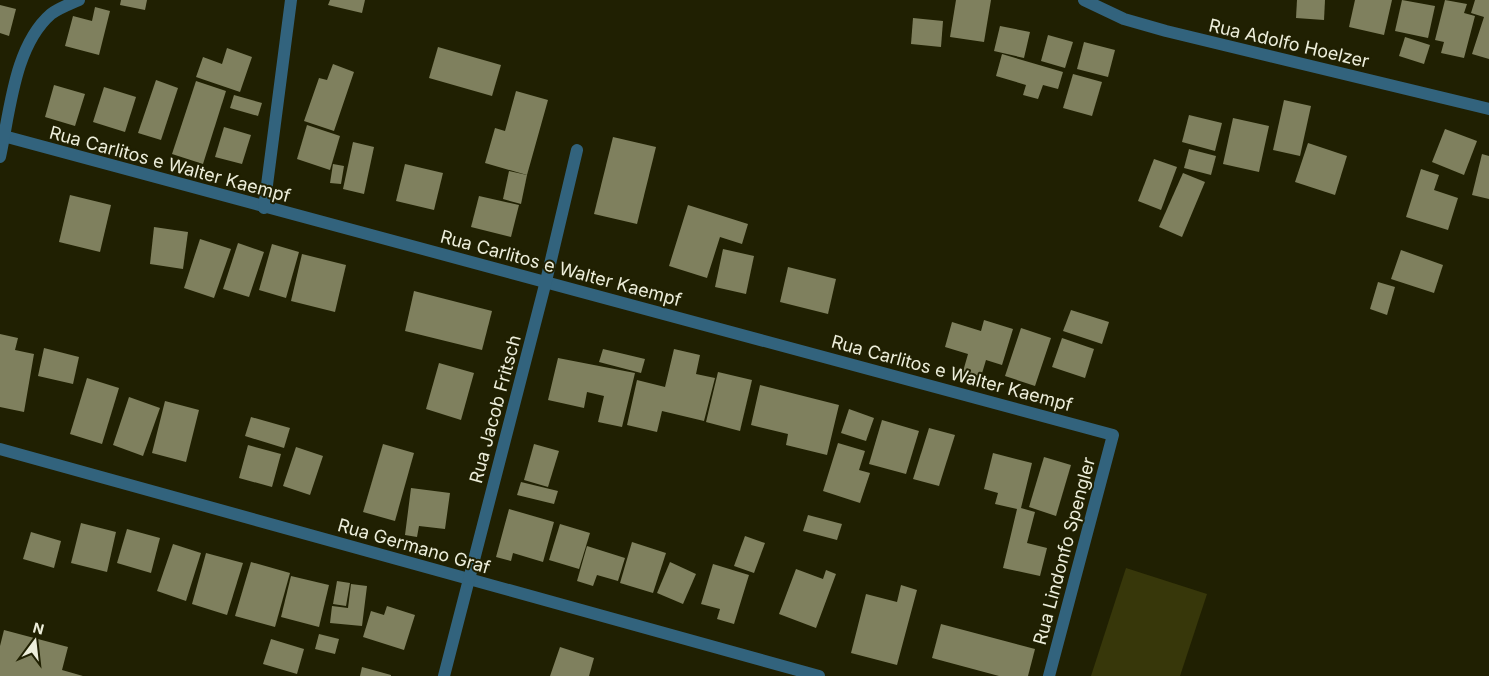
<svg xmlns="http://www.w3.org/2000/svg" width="1489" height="676" font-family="Inter,sans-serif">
  <rect width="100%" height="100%" fill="#202002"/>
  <path fill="#37370a" d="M1126,568L1207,594L1180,676H1091Z"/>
  <g fill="#7f805e">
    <path d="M121,0H147L145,10L120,5Z"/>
    <path d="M330,0H365L362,13L328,5Z"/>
    <path d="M956,0H991L984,42L950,37Z"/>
    <path d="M1297,0H1325L1324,20L1296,18Z"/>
    <path d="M1355,0H1392L1384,35L1349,27Z"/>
    <path d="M1402,0L1435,6L1428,38L1395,31Z"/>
    <path d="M1445,0L1467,4L1464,13L1475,16L1464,58L1441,53L1444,42L1435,40Z"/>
    <path d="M1475,0H1489V59L1472,54L1484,17L1471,13Z"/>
    <path d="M0,5L16,9L9,36L0,33Z"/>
    <path d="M95,7L110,11L99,55L65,46L73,16L92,21Z"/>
    <path d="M913,18L943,21L941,47L911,44Z"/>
    <path d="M1000,26L1030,32L1024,58L994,51Z"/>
    <path d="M1048,35L1073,42L1065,68L1041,61Z"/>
    <path d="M1405,37L1430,45L1424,64L1399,56Z"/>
    <path d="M1084,42L1115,50L1108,77L1077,69Z"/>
    <path d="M438,47L501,65L492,96L429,78Z"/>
    <path d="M227,48L252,57L240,92L196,77L203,57L222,64Z"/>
    <path d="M1002,54L1063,72L1058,89L1043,85L1038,99L1023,95L1026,85L996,76Z"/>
    <path d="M333,64L354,72L334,131L304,121L319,78L327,80Z"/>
    <path d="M1073,74L1102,82L1092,116L1063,108Z"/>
    <path d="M156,80L178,88L161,140L138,133Z"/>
    <path d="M196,81L226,91L203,164L172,154Z"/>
    <path d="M54,85L85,94L75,126L45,117Z"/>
    <path d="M104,87L136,97L125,132L93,122Z"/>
    <path d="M516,91L548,100L527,175L485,163L495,128L505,131Z"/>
    <path d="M234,95L262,103L258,116L230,108Z"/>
    <path d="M1284,100L1311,106L1300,156L1273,150Z"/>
    <path d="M1189,115L1222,123L1215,151L1182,142Z"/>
    <path d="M1233,118L1269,126L1259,172L1223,164Z"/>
    <path d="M307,125L340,136L330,170L297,159Z"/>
    <path d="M224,127L251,135L242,164L215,157Z"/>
    <path d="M1445,129L1477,141L1464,175L1432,162Z"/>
    <path d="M613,137L656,147L637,224L594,214Z"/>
    <path d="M353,142L374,147L364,194L343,189Z"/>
    <path d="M1308,143L1347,156L1335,195L1295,182Z"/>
    <path d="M1189,149L1216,156L1211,175L1184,168Z"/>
    <path d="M1482,154L1489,156V199L1472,195Z"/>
    <path d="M1154,159L1177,167L1161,210L1138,201Z"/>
    <path d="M333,164L344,166L341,184L330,183Z"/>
    <path d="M405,164L443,173L434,210L396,201Z"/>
    <path d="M1421,169L1439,175L1434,190L1458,198L1448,230L1406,217Z"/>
    <path d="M509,171L527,175L521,204L503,199Z"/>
    <path d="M1183,173L1205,182L1182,237L1159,227Z"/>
    <path d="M70,195L111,205L100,252L59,242Z"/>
    <path d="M479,196L519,205L511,237L471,227Z"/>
    <path d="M688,205L748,224L742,244L720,237L707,278L669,266Z"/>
    <path d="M154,227L188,232L183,269L150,264Z"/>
    <path d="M200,239L231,249L214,298L184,288Z"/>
    <path d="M238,243L264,252L249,297L223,289Z"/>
    <path d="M272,244L299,252L286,298L259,290Z"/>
    <path d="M723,249L754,256L746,294L715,287Z"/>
    <path d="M1401,250L1443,265L1434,293L1391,279Z"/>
    <path d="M302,254L346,265L335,312L291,301Z"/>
    <path d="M788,267L836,279L828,314L780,302Z"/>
    <path d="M1378,282L1395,287L1387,315L1370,309Z"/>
    <path d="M414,291L492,311L482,350L405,331Z"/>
    <path d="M1071,310L1109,322L1102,344L1063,331Z"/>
    <path d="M984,320L1013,329L1002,365L986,360L980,380L962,375L968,354L945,347L952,322L981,331Z"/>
    <path d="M1021,328L1051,338L1035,386L1005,376Z"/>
    <path d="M0,334L18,338L15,350L34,354L24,412L0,407Z"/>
    <path d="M1062,338L1094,349L1085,378L1052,367Z"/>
    <path d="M44,348L79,357L73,384L38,376Z"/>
    <path d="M603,349L645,359L641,373L599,362Z"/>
    <path d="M674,349L700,355L696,374L715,378L704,421L662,411L657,432L627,425L637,380L665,387Z"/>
    <path d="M558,358L635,373L622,427L598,422L604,396L587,392L584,408L548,400Z"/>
    <path d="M439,363L474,373L461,420L426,409Z"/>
    <path d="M718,372L752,380L740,431L706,422Z"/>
    <path d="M87,378L119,388L102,444L70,434Z"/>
    <path d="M760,385L839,405L827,455L786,445L788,434L751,425Z"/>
    <path d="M129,397L160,408L143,456L113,445Z"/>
    <path d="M165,401L199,410L186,462L152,453Z"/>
    <path d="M849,409L874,418L866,441L841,433Z"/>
    <path d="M251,417L290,428L284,448L245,436Z"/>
    <path d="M882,420L919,431L906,474L869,464Z"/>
    <path d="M929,428L955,435L939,486L913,479Z"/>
    <path d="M838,443L865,451L859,470L870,473L860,503L823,491Z"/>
    <path d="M383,444L414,453L395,521L363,512Z"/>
    <path d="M534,444L559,451L548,487L524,480Z"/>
    <path d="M248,445L281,454L272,487L239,478Z"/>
    <path d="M296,447L323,456L310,495L283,486Z"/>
    <path d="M993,453L1032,463L1021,508L1035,512L1027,543L1047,548L1040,576L1003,568L1017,509L995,504L998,493L984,489Z"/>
    <path d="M1044,457L1071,465L1056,516L1029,507Z"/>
    <path d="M521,482L558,491L554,504L517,495Z"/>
    <path d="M411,488L450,493L445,529L419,526L417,537L405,535Z"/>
    <path d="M509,509L554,522L543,562L513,553L511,561L496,557Z"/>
    <path d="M808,515L842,524L837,540L803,531Z"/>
    <path d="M81,523L116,532L107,572L71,563Z"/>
    <path d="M560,524L590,533L579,569L549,560Z"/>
    <path d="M127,529L160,538L151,573L117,563Z"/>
    <path d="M31,532L61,541L54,568L23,559Z"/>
    <path d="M745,536L765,543L754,573L734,566Z"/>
    <path d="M632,542L666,553L653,593L620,583Z"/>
    <path d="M173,544L201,553L186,601L157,591Z"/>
    <path d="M587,546L625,558L618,581L597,575L593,586L577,581Z"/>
    <path d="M206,553L243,563L227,615L192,604Z"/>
    <path d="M251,562L290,573L275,627L235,616Z"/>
    <path d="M670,562L696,574L683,604L657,593Z"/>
    <path d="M713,564L749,575L734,624L717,619L720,609L701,604Z"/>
    <path d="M796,569L823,579L826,570L836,574L816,628L779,614Z"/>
    <path d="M291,576L329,585L319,627L281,617Z"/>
    <path d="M337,581L350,583L346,606L333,604Z"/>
    <path d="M351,584L367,586L362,626L330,623L332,606L348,608Z"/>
    <path d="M901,585L917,590L897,665L851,653L866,594L897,602Z"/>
    <path d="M387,606L415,615L404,650L363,637L371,611L384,615Z"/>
    <path d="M941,624L1035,649L1028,676H999L932,658Z"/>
    <path d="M4,630L68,647L62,670L83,676H0V646Z"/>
    <path d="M319,634L339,639L335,654L315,649Z"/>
    <path d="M271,639L304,649L297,674L263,664Z"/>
    <path d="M560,647L594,658L589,676H550Z"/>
    <path d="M362,667L391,675V676H360Z"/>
  </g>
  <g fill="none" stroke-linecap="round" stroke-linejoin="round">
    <g stroke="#32637d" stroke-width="12">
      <path d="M1084,0L1124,19L1166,31L1489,109"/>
      <path d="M0,135L1113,435L1049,676"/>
      <path d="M0,157C10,112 14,46 51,14C59,8 70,4 79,0"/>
      <path d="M264,208L291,0"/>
      <path d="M0,449L819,676"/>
      <path d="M444,676L546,281L577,150"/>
    </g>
  </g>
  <g text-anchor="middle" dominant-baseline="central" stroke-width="4" stroke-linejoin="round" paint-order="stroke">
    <g font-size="18" fill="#edeedb" stroke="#202002">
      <text transform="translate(1289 43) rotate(13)">Rua Adolfo Hoelzer</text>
      <text transform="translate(170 164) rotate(15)">Rua Carlitos e Walter Kaempf</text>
      <text transform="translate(561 268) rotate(15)">Rua Carlitos e Walter Kaempf</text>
      <text transform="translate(952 373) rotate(15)">Rua Carlitos e Walter Kaempf</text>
      <text transform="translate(495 409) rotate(-75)">Rua Jacob Fritsch</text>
      <text transform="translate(414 546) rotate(16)">Rua Germano Graf</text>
      <text transform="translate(1064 551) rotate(-75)">Rua Lindonfo Spengler</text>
    </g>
  </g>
  <g transform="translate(35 641) rotate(15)" stroke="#202002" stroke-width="4" paint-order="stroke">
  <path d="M0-4L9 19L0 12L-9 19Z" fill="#edeedb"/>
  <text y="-8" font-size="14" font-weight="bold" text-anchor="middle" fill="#edeedb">N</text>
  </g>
</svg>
